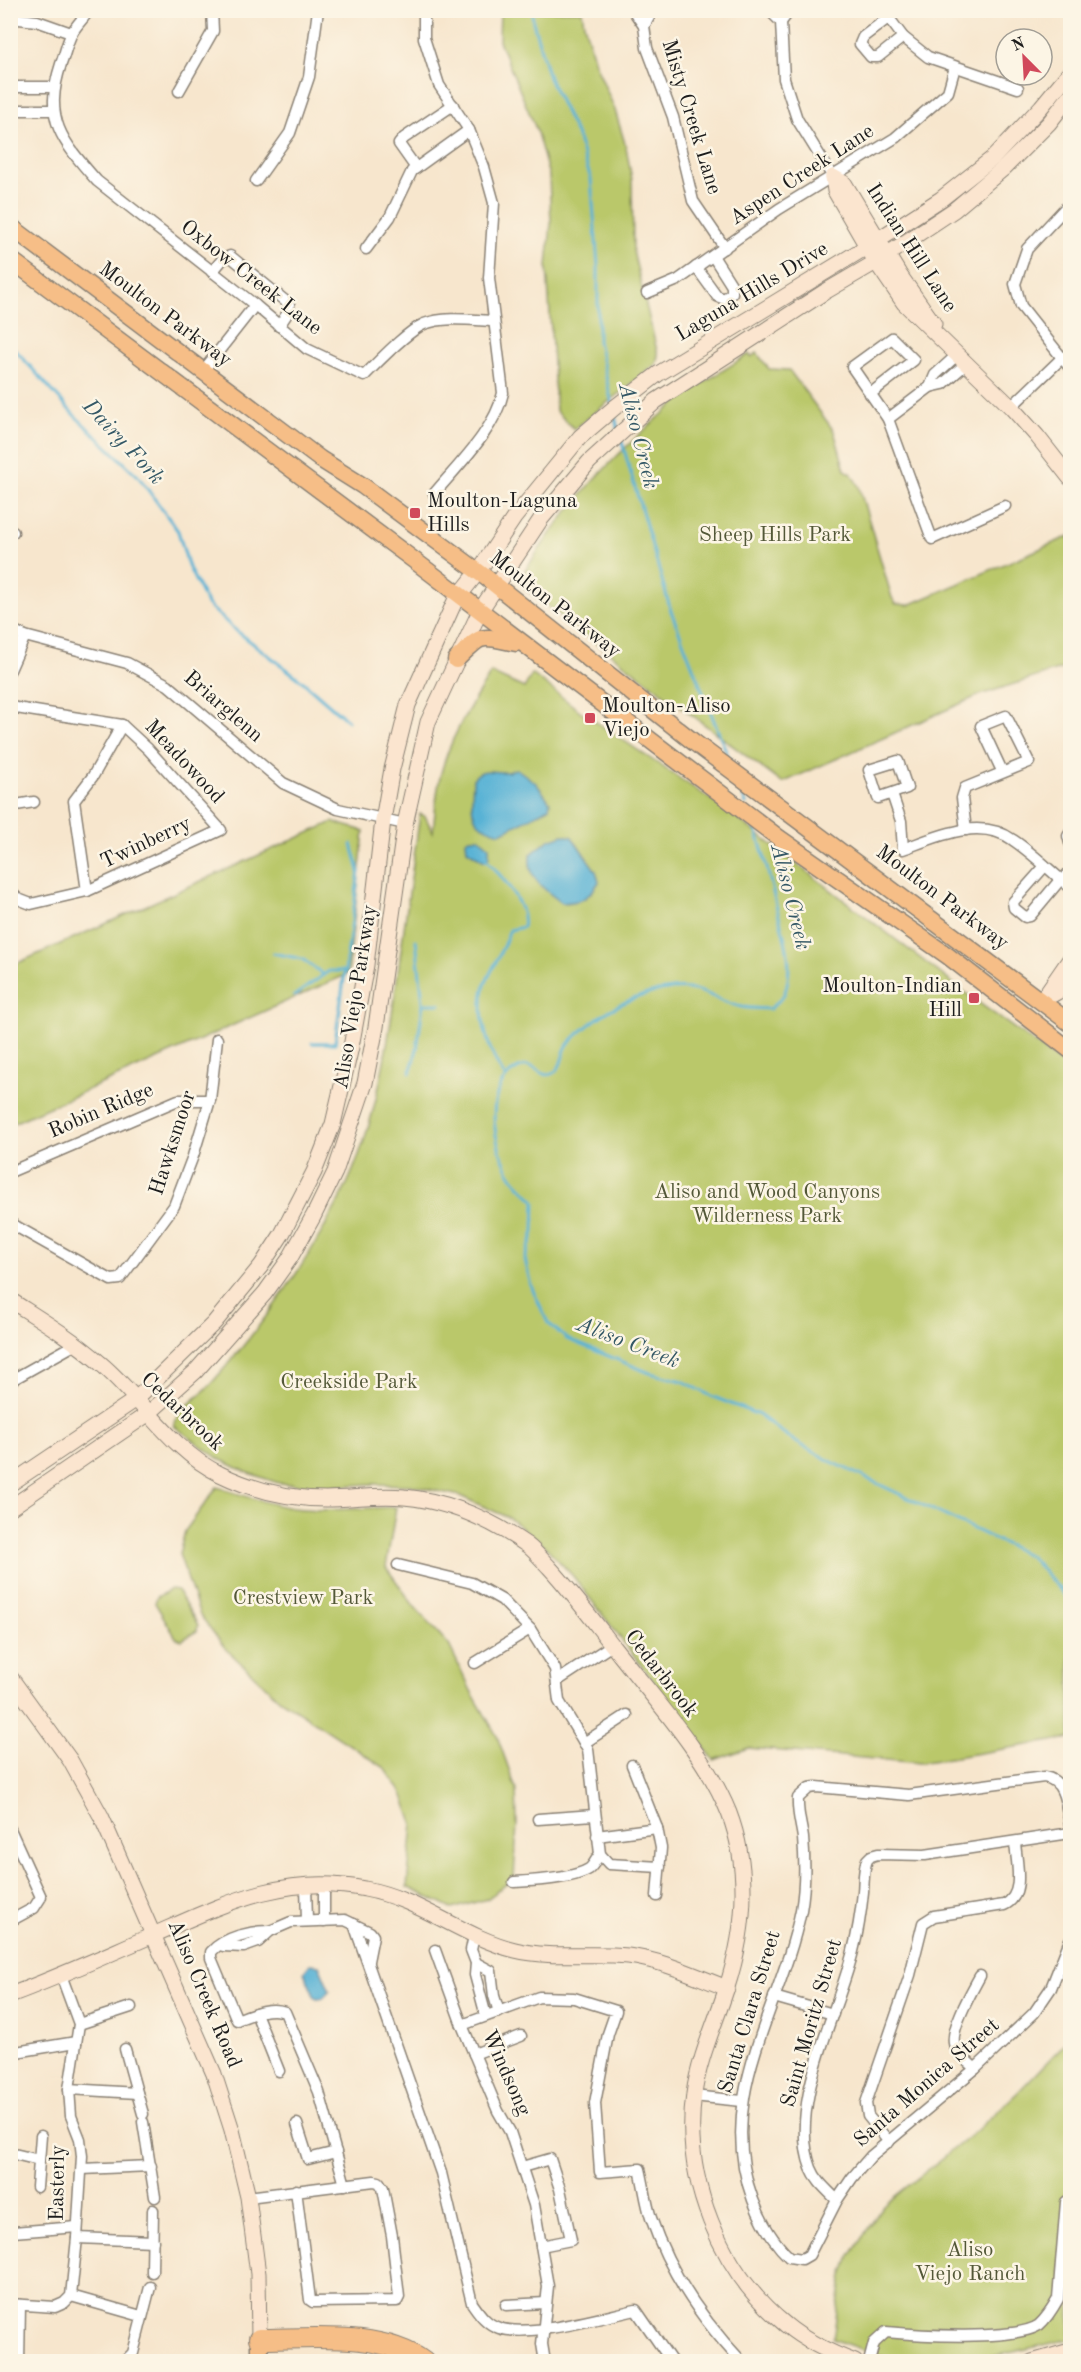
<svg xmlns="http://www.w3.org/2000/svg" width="1081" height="2372" font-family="'Old Standard TT',serif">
  <rect width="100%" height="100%" fill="#fcf5e5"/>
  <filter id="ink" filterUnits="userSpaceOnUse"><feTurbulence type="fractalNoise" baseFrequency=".0167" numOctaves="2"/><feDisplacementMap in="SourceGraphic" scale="12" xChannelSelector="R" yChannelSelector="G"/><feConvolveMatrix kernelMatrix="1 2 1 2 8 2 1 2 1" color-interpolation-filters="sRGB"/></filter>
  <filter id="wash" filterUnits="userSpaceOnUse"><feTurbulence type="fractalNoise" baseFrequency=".008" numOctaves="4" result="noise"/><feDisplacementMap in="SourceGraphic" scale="24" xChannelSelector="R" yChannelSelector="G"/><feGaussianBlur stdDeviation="1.35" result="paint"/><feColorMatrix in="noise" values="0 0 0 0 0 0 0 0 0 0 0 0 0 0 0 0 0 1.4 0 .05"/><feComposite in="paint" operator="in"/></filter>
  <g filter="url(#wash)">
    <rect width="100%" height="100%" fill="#f7e6cd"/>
    <g fill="#bac86b" stroke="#6b7244" stroke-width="1.5">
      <path d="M500,11H582L584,24L595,63L615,110L626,147L632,180L633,251L658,355L656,364L574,429L556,411L547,267L551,223L549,176L536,129L499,41Z"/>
      <path d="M757,353L769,369L789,370L834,431L845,470L851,473L859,487L892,598L896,604L909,605L1070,536V666L980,695L782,783L525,589L521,577C560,514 609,459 666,411C691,389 721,372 749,354L751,357Z"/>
      <path d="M491,673L524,688L532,674L580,711L725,809L971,997L1070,1069V1738L920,1763L748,1748L714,1760L572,1575L540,1541L507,1517L460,1496L410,1485L370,1484L323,1487L278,1483L246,1472L219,1459L174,1426C178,1409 197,1399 209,1386C258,1331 301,1273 335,1208C375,1135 387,1053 398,972C405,919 413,866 420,814L425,816L433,832C435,814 436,795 440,777C449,739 470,706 491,673Z"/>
      <path d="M333,822L364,831L348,974L11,1124V966Z"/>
      <path d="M217,1487C242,1495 267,1504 293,1508C327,1512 362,1508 396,1507L386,1567L414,1606L449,1645L471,1691L497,1736L516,1789L517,1823L514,1878L487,1899L452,1909L407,1887L413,1823L402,1793L385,1768L279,1699L225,1648L200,1615L179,1554L185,1531Z"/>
      <path d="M171,1589L177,1590L198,1625L197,1631L182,1640L176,1638L155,1603L157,1597Z"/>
      <path d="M1070,2038V2339L974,2361L904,2362L877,2355L833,2339L842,2279L850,2256L883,2206L976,2131L1017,2093Z"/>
    </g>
    <g fill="#58b2d5" stroke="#3a6778" stroke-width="1.5">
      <path d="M517,769L536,783L550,802L549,808L501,833C466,825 472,808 473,779C482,766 494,773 507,772C511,771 514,769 517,769Z"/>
      <path d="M563,835L572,837L596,871L599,882C588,899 582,902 562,903C545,890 527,879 530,855L549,840Z"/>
      <path d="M469,838H479L489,846V856L487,860L484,861L467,850L466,840Z"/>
      <path d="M310,1964L319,1965L330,1991L323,1998H315L304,1972Z"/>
    </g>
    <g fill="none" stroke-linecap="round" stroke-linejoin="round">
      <g stroke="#58b2d5" stroke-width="3">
        <path d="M532,10L533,22L549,78L577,136L591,179L598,266V341L612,404"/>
        <path d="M10,344L74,415L138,476L178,531L189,568L207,604L234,629L301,680L348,721"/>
        <path d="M614,413L618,430"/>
        <path d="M621,439L671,611L729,759"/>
        <path d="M738,782L746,804"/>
        <path d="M755,827C765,856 771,884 778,913C785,940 794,964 785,992C783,998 775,1004 770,1009C759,1008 747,1009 738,1006C712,999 702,986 672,989C632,994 597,1014 569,1043C561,1052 564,1064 556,1071C543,1083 537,1063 524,1066C479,1080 493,1150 513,1178C519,1186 528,1194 535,1201L534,1232L525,1259L531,1286L548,1323L567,1339L650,1373L683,1381L711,1396L759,1415L794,1441L830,1461L1030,1556L1070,1601"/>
        <path d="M485,858C499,873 528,905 523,927L510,930C506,937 505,944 501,951C497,962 489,974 485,985C476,1014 489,1055 506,1078"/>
        <path d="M416,940L423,1003"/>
        <path d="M273,953L302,959L323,974"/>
        <path d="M294,996L329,971H346"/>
        <path d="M312,1043H335L359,871L352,844"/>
        <path d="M410,1073L417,1049L423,1004H440"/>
      </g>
    </g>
  </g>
  <g filter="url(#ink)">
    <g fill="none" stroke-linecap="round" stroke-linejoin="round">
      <defs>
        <g id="street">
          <path d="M89,10C84,18 76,25 72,33C67,42 65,54 61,64C43,119 61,140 97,181L255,305L307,349L364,376C378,362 406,332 424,324C445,316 471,320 493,321"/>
          <path d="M424,10V38L439,85L469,130L484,167L494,203L489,278L503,393C495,430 458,465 434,494"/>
          <path d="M633,10L644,26L647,48L673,117L693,201L725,248"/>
          <path d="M769,10L781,22L784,79L797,119L833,177"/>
          <path d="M883,10L903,37L928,57L1018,88"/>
          <path d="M10,18L37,21L71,33"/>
          <path d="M888,18L863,37L860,44L871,57H878L903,37"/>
          <path d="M781,22L790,10"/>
          <path d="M644,26L653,10"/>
          <path d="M10,87H54"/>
          <path d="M179,91L213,31L212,10"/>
          <path d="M10,110H53"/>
          <path d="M416,168L399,144L404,138L453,105"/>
          <path d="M256,181L290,133L309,77L318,10"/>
          <path d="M1070,203L1027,249L1015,284L1021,306L1070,368"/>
          <path d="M366,249L390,217L412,171L469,130"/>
          <path d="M696,267L717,296L724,299L732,293V286L713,256"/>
          <path d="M212,272L222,260L230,256L289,304V311L279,326"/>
          <path d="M647,293L678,280L779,209L895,138L948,92L955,67"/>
          <path d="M203,371L255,305"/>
          <path d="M930,387L935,375L958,354"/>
          <path d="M870,394L914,360L892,338L852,367L888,419L932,539L1005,506"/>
          <path d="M1011,407L1063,357"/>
          <path d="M888,419L930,387L943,384L967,363"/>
          <path d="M10,533L13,532"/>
          <path d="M10,629L25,636L127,663L168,685L283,783L338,809L405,824"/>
          <path d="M10,670L25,636"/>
          <path d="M10,707L122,725L148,749L221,830L87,891L31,904L18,899L10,891"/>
          <path d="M898,761L907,788L878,798L869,770Z"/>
          <path d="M892,794L901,821L903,849C936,837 980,816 1013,840C1034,854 1051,872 1070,887"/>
          <path d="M10,806L34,802"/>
          <path d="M966,830L962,798L965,788L1029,762L1006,716L981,726L1002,771"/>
          <path d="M1070,833L1068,836L1070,843"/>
          <path d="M1045,866L1013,902L1014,908L1025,917L1030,916L1060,880"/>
          <path d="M1062,881L1070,871"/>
          <path d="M87,891L74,801L93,776L122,725"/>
          <path d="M10,1172L178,1100H210"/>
          <path d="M10,1223L111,1280L120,1279L174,1206L193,1156L210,1100L217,1039"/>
          <path d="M10,1381L76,1344"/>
          <path d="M398,1565L472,1583L502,1600L530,1629L555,1669L559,1701L588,1749L600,1854"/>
          <path d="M475,1663L530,1629"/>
          <path d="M557,1681L612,1645"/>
          <path d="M584,1743L627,1715"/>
          <path d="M632,1765L657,1828L661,1848L657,1896"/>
          <path d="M538,1819L594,1815"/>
          <path d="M1070,1825C1066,1806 1066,1780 1044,1777L909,1795L816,1787L809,1788L798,1798C797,1812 801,1824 803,1838C805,1861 805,1888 801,1910C781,2010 714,2095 753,2200C761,2221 772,2241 789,2257L802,2259L809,2255L837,2200L852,2178L871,2156L975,2069L1034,2013L1051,1988L1070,1940"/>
          <path d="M10,1829L41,1897L34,1908L10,1921"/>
          <path d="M597,1836L657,1828"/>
          <path d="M514,1882C533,1881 573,1879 589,1869C594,1865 596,1859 600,1854L609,1864L660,1867"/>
          <path d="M324,1884V1921"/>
          <path d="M306,1885L307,1921"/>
          <path d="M354,1924L441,2173L472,2303C479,2313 486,2324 499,2328C530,2338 602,2317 636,2310L672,2362"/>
          <path d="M270,1931C251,1931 224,1937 211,1952V1958L237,2020C252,2014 270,2006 285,2012L319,2092L345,2185"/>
          <path d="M474,1936L471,1950L476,1963L475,1975L486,2016"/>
          <path d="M223,1946L244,1947L258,1942L270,1931L291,1922L345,1920L370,1932L373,1936L368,1961"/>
          <path d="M435,1950L462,2025"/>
          <path d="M476,1963L491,1971L494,1996L499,2012"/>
          <path d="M774,1997L833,2014"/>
          <path d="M256,2013L279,2071"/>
          <path d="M79,2024L131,2007"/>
          <path d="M125,2049L143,2114"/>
          <path d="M10,2053L76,2042"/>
          <path d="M474,2054L521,2036"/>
          <path d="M975,2069C969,2062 955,2053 954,2043C951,2027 972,1991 980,1976"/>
          <path d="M69,2089L137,2093"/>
          <path d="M693,2096L742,2101"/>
          <path d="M143,2122L155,2197"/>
          <path d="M297,2124L308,2159L336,2152"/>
          <path d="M889,2142L868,2116L866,2103L910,1975L923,1923L934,1916L1004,1905C1026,1895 1016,1861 1015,1842"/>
          <path d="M10,2153L39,2160"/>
          <path d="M522,2167L550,2159L560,2189L571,2240L541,2246"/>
          <path d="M82,2169L151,2166"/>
          <path d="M37,2187L41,2136"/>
          <path d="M248,2197L374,2181L379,2182L383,2188L392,2236L399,2297L397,2301L313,2302L310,2300L296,2190"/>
          <path d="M837,2200C827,2190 816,2181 811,2168C787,2106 838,2013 853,1951C858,1932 861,1912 863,1892C864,1882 863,1870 867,1860L871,1856L878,1854L925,1855L1070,1833"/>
          <path d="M13,2232L77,2227"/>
          <path d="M77,2238L153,2241"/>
          <path d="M152,2272L153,2210"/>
          <path d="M71,2296L141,2316"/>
          <path d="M10,2304L55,2307L64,2303L71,2296L77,2238L82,2156L80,2139L71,2116L69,2089L79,2024L61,1975"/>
          <path d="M506,2305L546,2303"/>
          <path d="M19,2362L20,2305"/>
          <path d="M124,2362L133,2353L150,2287"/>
          <path d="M545,2362L542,2344L548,2286L534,2205L510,2132L498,2111L462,2025L539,1997L574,1998L616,2011L608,2034L595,2103L600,2172L640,2169C644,2185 646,2203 651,2218C670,2274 702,2320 742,2362"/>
          <path d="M869,2362L874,2343L886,2332C915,2335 1016,2341 1039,2325C1047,2318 1053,2308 1058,2299L1066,2202L1070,2199"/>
        </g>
        <g id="secondary">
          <path d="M833,177L835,191L876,262L904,303L1011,407L1037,436L1070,478"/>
          <path d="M833,177L844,183L899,274L934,324"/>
          <path d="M1041,1001L1070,959"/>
          <path d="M1041,1001L1059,991L1070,976"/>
          <path d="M10,1300C41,1320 73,1339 100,1363C142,1398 170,1450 220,1474C253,1490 289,1499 326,1499C352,1499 378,1494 404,1497C448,1501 491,1520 527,1545C535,1551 542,1560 549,1567C572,1592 592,1619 613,1646C653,1698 705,1753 729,1813C751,1871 745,1932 726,1990C715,2024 699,2058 694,2094C682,2178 720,2272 786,2325C805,2341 831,2353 855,2362"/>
          <path d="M10,1484L135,1400L214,1323L261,1266L282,1234L314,1172L333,1124L351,1047L366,965L383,820L392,769L408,705L455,601L478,572L514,518L580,437L614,408L658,374L868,246L941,199L993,158L1041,107L1070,72"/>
          <path d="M10,1508L149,1413L195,1372L265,1293L290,1258L314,1215L335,1172L365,1083L376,1027L405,824L428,722L480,611L541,519L589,462L656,401L823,293L876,262L954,210L1004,168L1049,123L1070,96"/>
          <path d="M10,1677L70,1760L101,1816L214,2074L232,2130L248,2197L258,2274L259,2339"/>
          <path d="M10,1995C56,1978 100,1958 144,1939C218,1907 282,1872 365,1889C420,1899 462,1937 515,1950C552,1959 591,1952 628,1956C662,1960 695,1976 727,1988"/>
          <path d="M1032,2362L1070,2351"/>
        </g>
        <g id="primary">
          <path d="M10,226L320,459L363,486L488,579L695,743L1070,1023"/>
          <path d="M10,259L415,561L779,838L948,956L1070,1050"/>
          <path d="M456,660C484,632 479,636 516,643"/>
          <path d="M259,2339V2362"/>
        </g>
        <path id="highway" d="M259,2339C309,2339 381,2330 424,2362"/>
      </defs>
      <use href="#street" stroke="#8a8174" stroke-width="13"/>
      <use href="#secondary" stroke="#8a8174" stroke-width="17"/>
      <use href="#primary" stroke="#8a8174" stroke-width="19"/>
      <use href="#highway" stroke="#8a8174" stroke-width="22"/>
      <use href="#street" stroke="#fff" stroke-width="10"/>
      <use href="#secondary" stroke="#fbe5cf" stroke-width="15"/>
      <use href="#primary" stroke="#f6be87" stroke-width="16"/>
      <use href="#highway" stroke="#f6be87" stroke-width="20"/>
    </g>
  </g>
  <g fill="#d1495b" stroke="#fcf5e5" stroke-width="2">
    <rect x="409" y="507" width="12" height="12" rx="3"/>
    <rect x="584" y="712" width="12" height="12" rx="3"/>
    <rect x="968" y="992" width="12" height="12" rx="3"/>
  </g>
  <g text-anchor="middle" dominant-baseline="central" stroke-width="5" stroke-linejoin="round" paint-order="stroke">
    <g font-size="21" fill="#1c1c1c" stroke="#fcf5e5">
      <text transform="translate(691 117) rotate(73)">Misty Creek Lane</text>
      <text transform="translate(802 175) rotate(-33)">Aspen Creek Lane</text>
      <text transform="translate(911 248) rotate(57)">Indian Hill Lane</text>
      <text transform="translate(251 278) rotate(38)">Oxbow Creek Lane</text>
      <text transform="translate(752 292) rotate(-31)">Laguna Hills Drive</text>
      <text transform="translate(165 315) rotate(37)">Moulton Parkway</text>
      <text transform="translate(555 605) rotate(38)">Moulton Parkway</text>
      <text transform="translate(223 707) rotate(41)">Briarglenn</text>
      <text transform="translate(184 762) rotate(47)">Meadowood</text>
      <text transform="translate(146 843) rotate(-25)">Twinberry</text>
      <text transform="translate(942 898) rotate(37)">Moulton Parkway</text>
      <text transform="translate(356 997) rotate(-81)">Aliso Viejo Parkway</text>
      <text transform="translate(101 1111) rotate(-23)">Robin Ridge</text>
      <text transform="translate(173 1143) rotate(-72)">Hawksmoor</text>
      <text transform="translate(182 1412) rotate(43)">Cedarbrook</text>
      <text transform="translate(661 1674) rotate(52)">Cedarbrook</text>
      <text transform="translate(204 1994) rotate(67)">Aliso Creek Road</text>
      <text transform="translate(750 2012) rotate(-73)">Santa Clara Street</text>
      <text transform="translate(812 2023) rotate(-74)">Saint Moritz Street</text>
      <text transform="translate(506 2073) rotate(66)">Windsong</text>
      <text transform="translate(927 2083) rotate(-41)">Santa Monica Street</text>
      <text transform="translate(58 2183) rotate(-89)">Easterly</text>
    </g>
    <g font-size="21" fill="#1c1c1c" stroke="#fcf5e5" text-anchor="start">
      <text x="427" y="501">Moulton-Laguna<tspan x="427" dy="24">Hills</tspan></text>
      <text x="602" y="706">Moulton-Aliso<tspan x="602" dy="24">Viejo</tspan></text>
      <text x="962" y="986" text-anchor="end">Moulton-Indian<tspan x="962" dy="24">Hill</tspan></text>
    </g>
    <g font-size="21" fill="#535838" stroke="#fcf5e5">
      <text x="775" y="535">Sheep Hills Park</text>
      <text x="767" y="1192">Aliso and Wood Canyons<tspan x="767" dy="24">Wilderness Park</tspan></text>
      <text x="349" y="1382">Creekside Park</text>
      <text x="303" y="1598">Crestview Park</text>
      <text x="970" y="2250">Aliso<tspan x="970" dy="24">Viejo Ranch</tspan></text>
    </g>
    <g font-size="22" font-style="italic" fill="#345866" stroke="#fcf5e5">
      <text transform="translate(638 436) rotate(76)">Aliso Creek</text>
      <text transform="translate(123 442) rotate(47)">Dairy Fork</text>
      <text transform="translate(790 897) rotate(76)">Aliso Creek</text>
      <text transform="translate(628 1343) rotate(21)">Aliso Creek</text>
    </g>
  </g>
  <rect width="1081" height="2372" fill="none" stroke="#fcf5e5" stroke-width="36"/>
  <g transform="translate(1024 57) rotate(336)"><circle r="28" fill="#fcf5e5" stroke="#a29e95" stroke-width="1.5"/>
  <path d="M0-4.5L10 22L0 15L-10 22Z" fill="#d1495b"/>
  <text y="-9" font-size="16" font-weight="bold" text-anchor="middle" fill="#1c1c1c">N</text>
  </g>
</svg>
